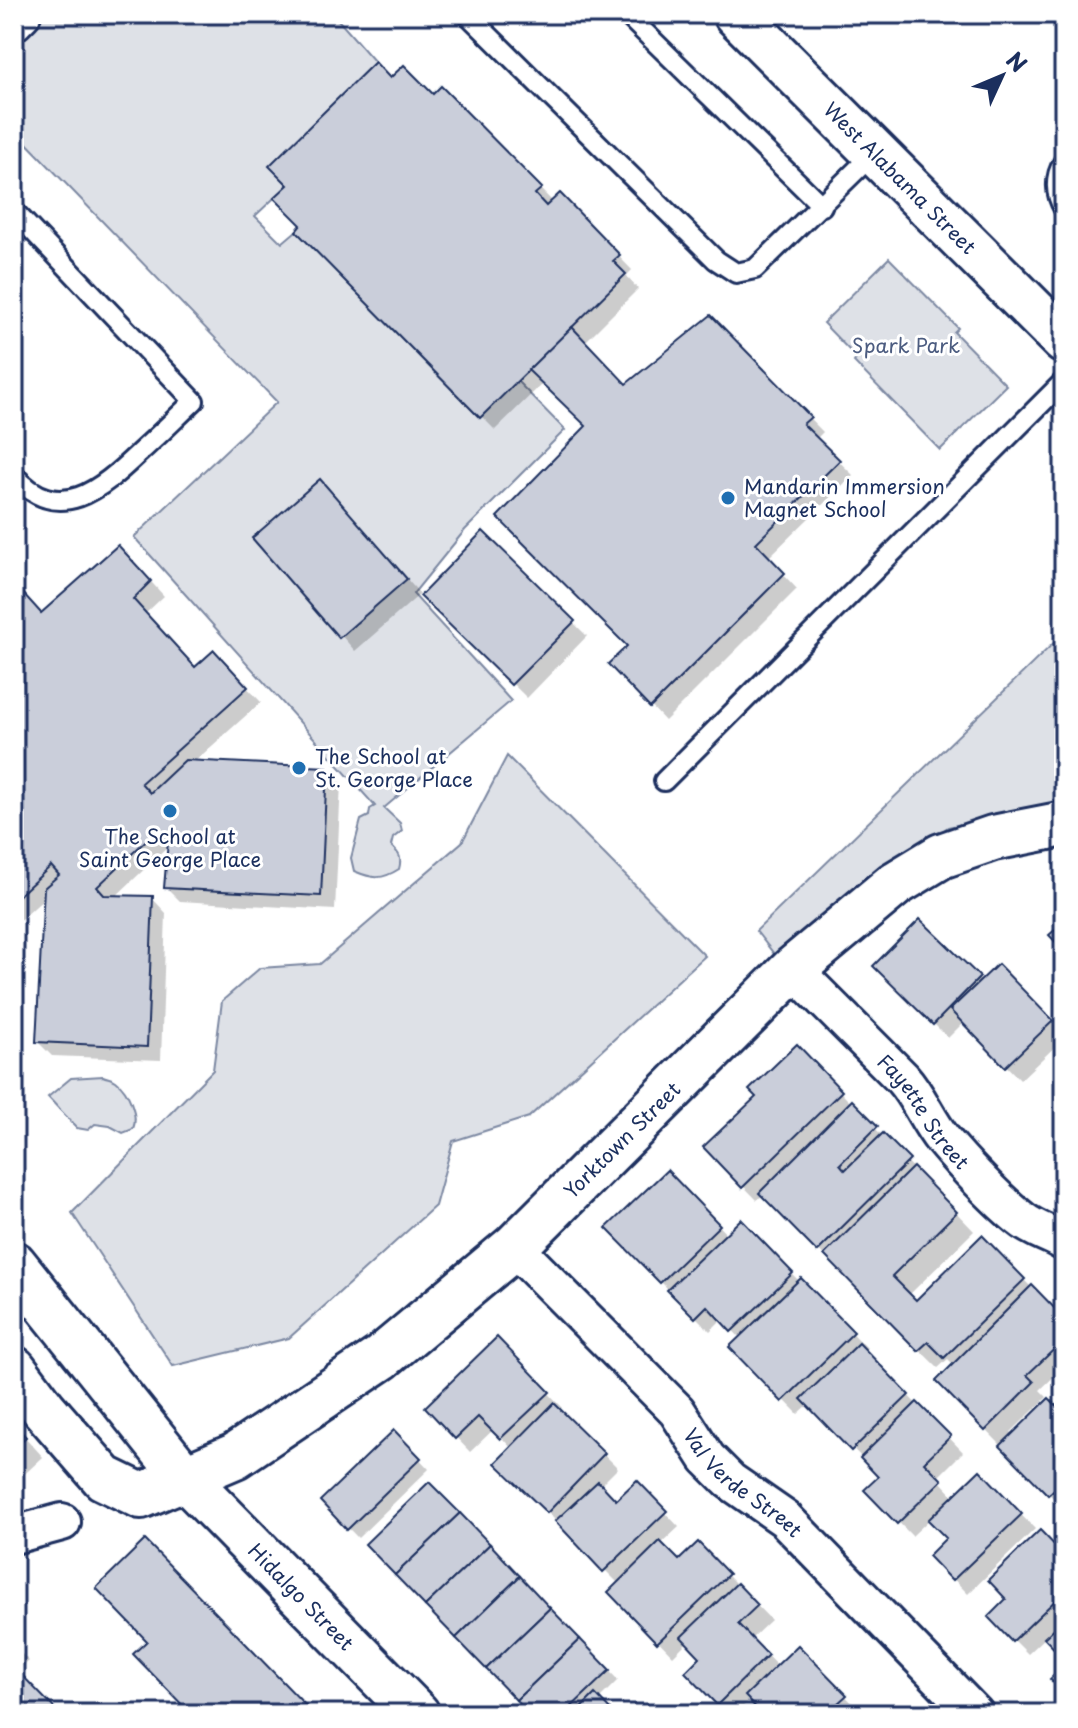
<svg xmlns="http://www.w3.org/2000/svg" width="1078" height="1728" font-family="'Playpen Sans',sans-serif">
  <rect width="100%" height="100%" fill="#fff"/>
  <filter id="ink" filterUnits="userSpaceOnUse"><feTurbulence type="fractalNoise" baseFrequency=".0125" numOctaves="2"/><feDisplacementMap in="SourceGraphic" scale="16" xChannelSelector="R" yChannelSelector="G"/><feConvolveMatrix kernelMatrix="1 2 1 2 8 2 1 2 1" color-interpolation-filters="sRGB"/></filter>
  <g filter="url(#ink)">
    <g fill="#dee1e7" stroke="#7c88a2" stroke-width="2">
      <path d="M41,14H333L375,62L270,166L288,185L255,216L282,243L296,231L479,417L517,381L565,430L465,530L413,594L511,701L384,808L400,823L402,831L393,838L391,846C400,854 402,858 399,869C382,880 373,879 354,871L351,858L361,820L369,816L370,809L375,806L134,537L277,402L14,130V39Z"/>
      <path d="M889,258L958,328L954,332L1006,385L940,450L854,362L857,358L823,323Z"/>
      <path d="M1064,633V805L948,827L775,955L756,931Z"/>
      <path d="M507,756L705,956L529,1117L453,1141L435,1206L289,1338L173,1366L72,1213L213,1070L222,1001L260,968L320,964L462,842Z"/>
      <path d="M103,1076C107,1078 112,1078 116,1081C128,1090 139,1115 133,1129L123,1133L110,1126L95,1124L88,1130L77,1128L48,1097L71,1078Z"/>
    </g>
    <g fill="#0003">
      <path d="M391,81L433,96L441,89L553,202L560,196L632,270L626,276L638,289L584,343L626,387L711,318L823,432L816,439L853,475L768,558L797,589L665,721L611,664L630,646L588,427L543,383L495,430L298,231Z"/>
      <path d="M334,496L420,594L355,651L255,538Z"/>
      <path d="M483,534L587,636L527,698L423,596Z"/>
      <path d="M132,561L164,596L145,614L196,669L214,653L261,702L193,763L326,769L341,783L335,910L180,901L166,887L169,846L115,897L152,898L166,913L161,1060L52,1056L38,1042L46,897L14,926V585L42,615Z"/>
      <path d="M920,921L982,982L998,967L1064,1035V1038L1020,1080L964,1022L948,1038L876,966Z"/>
      <path d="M797,1047L974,1231L909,1295L916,1302L982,1238L1064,1320V1367L1040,1390L1047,1397L1011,1432L1014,1435L1064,1416V1509L938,1381L954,1365L948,1359L938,1368L763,1195L757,1200L706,1148L759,1097Z"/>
      <path d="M667,1172L727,1235L741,1222L800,1282L815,1295L867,1348L864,1350L963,1452L937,1478L955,1497L980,1473L1035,1529L968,1594L931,1556L949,1538L930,1519L912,1536L867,1490L881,1477L809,1404L798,1414L732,1347L741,1339L722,1319L710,1331L661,1282Z"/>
      <path d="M497,1340L562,1407L559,1410L618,1468L600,1486L617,1503L637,1483L679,1527L661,1544L679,1563L698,1545L771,1620L751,1639L778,1667L798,1647L859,1710L855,1714H765L751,1699L735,1714H729L687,1672L703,1657L688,1641L673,1656L611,1592L619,1584L498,1463L512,1449L494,1429L470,1452L427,1407Z"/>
      <path d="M14,1425L43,1457L14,1484Z"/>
      <path d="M394,1432L429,1469L358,1538L322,1501Z"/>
      <path d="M429,1485L618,1680L598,1700L611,1714H532Z"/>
      <path d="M1064,1557V1656L1046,1637L1028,1654L991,1617Z"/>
      <path d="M14,1646L29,1661L17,1672L57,1714H14Z"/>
    </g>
    <g fill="#caceda" stroke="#1b2f5e" stroke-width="2">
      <path d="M375,62L390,78L404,65L433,94L441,86L542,188L535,194L546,206L560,193L620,255L613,261L626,274L480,418L296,231L301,225L274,198L288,185L269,166Z"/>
      <path d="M711,315L811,417L803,424L840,460L756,543L785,573L650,708L608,664L627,646L497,517L586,426L528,370L572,327L626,384Z"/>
      <path d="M320,479L407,579L339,638L252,538Z"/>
      <path d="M483,531L575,621L511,685L420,596Z"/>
      <path d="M118,545L151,581L133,599L195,667L214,650L248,687L141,783L150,793L185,760L327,767L321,896L164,888L168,841L158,829L97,887L104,895L153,896L147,1047L36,1042L44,888L59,875L51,866L14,900V583L41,613Z"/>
      <path d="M920,919L980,977L933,1025L873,966Z"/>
      <path d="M1064,922V951L1049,935Z"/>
      <path d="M998,964L1053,1021L1005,1067L950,1010Z"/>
      <path d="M797,1044L842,1091L742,1188L703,1147L756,1097L749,1090Z"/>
      <path d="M852,1100L878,1126L840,1164L845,1170L883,1133L910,1160L817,1252L759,1193Z"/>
      <path d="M913,1167L957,1212L892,1276L916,1300L982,1235L1025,1279L944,1358L928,1342L918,1351L824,1255Z"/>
      <path d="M667,1170L720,1225L660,1283L606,1228Z"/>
      <path d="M741,1219L793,1273L731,1332L707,1306L695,1318L667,1290Z"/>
      <path d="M801,1278L854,1332L782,1402L729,1347Z"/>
      <path d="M1032,1285L1064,1318V1340L1027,1375L1034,1382L985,1431L936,1381Z"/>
      <path d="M497,1337L550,1392L500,1439L478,1417L455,1439L425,1407Z"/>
      <path d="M859,1343L909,1395L851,1451L801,1399Z"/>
      <path d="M1049,1398L1064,1413V1480L1048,1495L1000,1446Z"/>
      <path d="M917,1402L951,1436L924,1462L942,1480L897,1524L864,1490L878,1477L860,1458Z"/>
      <path d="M554,1403L605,1453L547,1513L495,1463Z"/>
      <path d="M14,1424L26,1437L14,1448Z"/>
      <path d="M394,1430L421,1458L347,1530L320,1501Z"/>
      <path d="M980,1470L1022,1514L952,1581L928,1556L946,1538L928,1520Z"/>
      <path d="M637,1480L667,1511L603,1572L555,1521L598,1481L616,1500Z"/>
      <path d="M429,1482L460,1513L395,1575L365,1544Z"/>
      <path d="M460,1513L490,1544L425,1606L395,1575Z"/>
      <path d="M1040,1530L1064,1555V1592L1012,1642L988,1617L1006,1599L988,1580Z"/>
      <path d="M145,1540L314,1714H191L133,1654L147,1641L96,1588Z"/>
      <path d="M660,1541L679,1560L698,1542L729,1574L657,1643L608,1592Z"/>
      <path d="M490,1544L520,1576L456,1638L425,1606Z"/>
      <path d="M520,1576L550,1608L486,1669L456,1638Z"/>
      <path d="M737,1583L758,1605L738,1624L768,1655L717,1705L685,1672L700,1657L681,1637Z"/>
      <path d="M550,1608L580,1639L516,1700L486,1669Z"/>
      <path d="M1064,1619V1659L1044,1638Z"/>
      <path d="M580,1639L610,1670L564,1714H529L516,1700Z"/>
      <path d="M798,1645L847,1695L826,1714H762L745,1696Z"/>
      <path d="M1064,1666V1694L1050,1679Z"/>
      <path d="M14,1667L59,1713L58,1714H14Z"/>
      <path d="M595,1694L614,1714H575Z"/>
    </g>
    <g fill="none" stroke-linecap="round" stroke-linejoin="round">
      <defs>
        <g id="service">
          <path d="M467,14L716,260L736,273L755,269L874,153"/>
          <path d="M626,14L822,206"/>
          <path d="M1064,161C1054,177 1055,194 1064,209"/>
          <path d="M14,211L194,401C176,418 158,436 139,453C101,489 59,526 14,475"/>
          <path d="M664,781L1064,381"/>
        </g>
        <g id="minor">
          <path d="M14,22L22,14"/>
          <path id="s1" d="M793,969L902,1078C919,1097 927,1120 943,1140C962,1163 998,1201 1021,1219C1034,1230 1050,1233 1064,1242"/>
          <path id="s2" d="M514,1247L677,1411L707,1458L730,1481L785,1519L975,1714"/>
          <path d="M14,1535L62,1522"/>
        </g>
        <g id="tertiary">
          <path id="s3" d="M736,14L1064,341"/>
          <path id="s4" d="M14,1264L186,1479L417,1714"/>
          <path id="s5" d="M14,1369L44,1409L104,1478L141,1496L235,1456L381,1358L514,1247L793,969L895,884L941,856L993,838L1064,824"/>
        </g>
      </defs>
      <use href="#service" stroke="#1b2f5e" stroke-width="24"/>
      <use href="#minor" stroke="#1b2f5e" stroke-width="42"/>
      <use href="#tertiary" stroke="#1b2f5e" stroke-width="50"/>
      <use href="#service" stroke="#fff" stroke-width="18"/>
      <use href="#minor" stroke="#fff" stroke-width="36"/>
      <use href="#tertiary" stroke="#fff" stroke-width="44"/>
    </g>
  </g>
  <g fill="#1f6fb2" stroke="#fff" stroke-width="3">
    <circle cx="728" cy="498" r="8"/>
    <circle cx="299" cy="768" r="8"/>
    <circle cx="170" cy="811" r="8"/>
  </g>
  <g text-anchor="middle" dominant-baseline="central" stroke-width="6" stroke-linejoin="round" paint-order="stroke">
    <g font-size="20" fill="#1b2f5e" stroke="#fff">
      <text stroke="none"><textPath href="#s3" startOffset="232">West Alabama Street</textPath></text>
      <text stroke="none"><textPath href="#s1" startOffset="194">Fayette Street</textPath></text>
      <text stroke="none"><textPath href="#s5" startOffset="786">Yorktown Street</textPath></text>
      <text stroke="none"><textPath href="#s2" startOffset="330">Val Verde Street</textPath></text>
      <text stroke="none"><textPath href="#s4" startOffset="440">Hidalgo Street</textPath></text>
    </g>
    <g font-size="20" fill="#4c5c80" stroke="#fff">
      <text x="906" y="345">Spark Park</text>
    </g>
    <g font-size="20" fill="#1b2f5e" stroke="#fff" text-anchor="start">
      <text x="744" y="486">Mandarin Immersion<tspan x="744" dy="23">Magnet School</tspan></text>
      <text x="315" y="756">The School at<tspan x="315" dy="23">St. George Place</tspan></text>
      <text x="170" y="836" text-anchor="middle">The School at<tspan x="170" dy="23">Saint George Place</tspan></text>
    </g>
  </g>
  <rect width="1078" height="1728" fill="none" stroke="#fff" stroke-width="48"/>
  <rect x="24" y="24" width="1030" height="1680" fill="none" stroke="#1b2f5e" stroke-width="3" filter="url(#ink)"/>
  <g transform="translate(1002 76) rotate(46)" stroke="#ffffff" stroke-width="6" paint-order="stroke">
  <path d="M0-6L14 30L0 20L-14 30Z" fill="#1b2f5e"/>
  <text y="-12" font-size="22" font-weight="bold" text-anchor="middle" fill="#1b2f5e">N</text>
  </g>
</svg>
